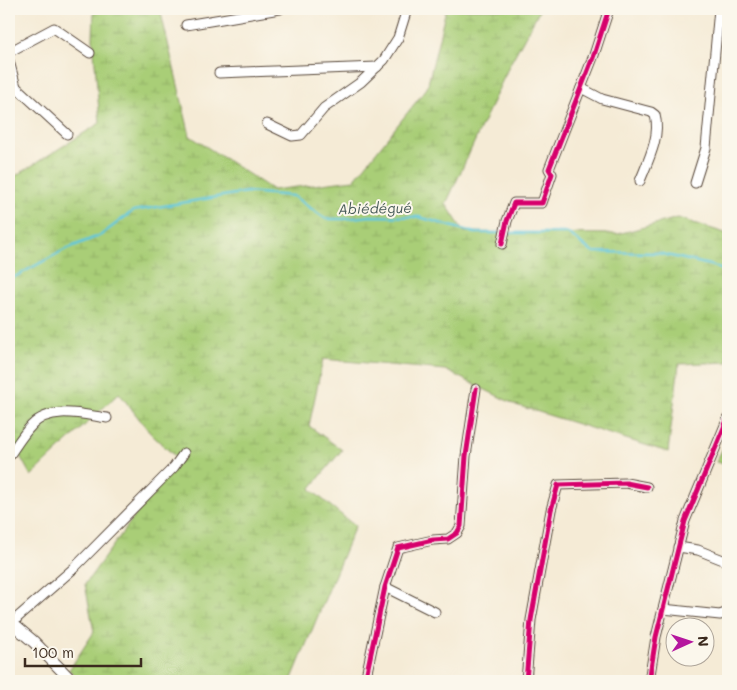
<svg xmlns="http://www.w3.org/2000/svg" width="737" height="690" font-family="Mali,sans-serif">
  <defs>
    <pattern id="grass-dots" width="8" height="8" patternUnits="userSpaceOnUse" patternTransform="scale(1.25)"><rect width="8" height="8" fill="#a9ce77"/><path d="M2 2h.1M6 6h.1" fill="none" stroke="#92b166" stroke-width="1.8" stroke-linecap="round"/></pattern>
    <pattern id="wetland-marsh" width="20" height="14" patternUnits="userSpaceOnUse" patternTransform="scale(1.25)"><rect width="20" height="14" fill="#a9ce77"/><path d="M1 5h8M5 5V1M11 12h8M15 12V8" fill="none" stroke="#92b166"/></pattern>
  </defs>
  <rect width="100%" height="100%" fill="#fbf7ec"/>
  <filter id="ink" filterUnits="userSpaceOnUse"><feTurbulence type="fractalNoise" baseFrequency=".02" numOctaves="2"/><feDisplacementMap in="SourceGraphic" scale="10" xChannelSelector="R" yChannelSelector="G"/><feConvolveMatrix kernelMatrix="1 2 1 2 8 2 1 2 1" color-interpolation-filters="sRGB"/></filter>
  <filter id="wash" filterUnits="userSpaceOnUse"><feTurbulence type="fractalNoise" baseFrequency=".0096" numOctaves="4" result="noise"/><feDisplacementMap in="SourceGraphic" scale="20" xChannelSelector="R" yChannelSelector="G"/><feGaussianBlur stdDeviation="1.12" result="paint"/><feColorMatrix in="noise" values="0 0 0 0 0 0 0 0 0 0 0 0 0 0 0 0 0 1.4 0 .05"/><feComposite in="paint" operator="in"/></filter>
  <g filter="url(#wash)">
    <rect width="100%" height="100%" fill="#f5ebd6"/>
    <path fill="url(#grass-dots)" stroke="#727c4a" d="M728,438V465L716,462Z"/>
    <path fill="url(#wetland-marsh)" stroke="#727c4a" d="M94,9H160L190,136L273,190L354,180L427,88L446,9H540L510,64L446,204L464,232L618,234L678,218L728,234V362L679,364L668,452L516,405L445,370L323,359L309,426L342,450L310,489L355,526L291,681H81L69,670L94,632L85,584L177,458L151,434L119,393L31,476L9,436V180L100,123L93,39Z"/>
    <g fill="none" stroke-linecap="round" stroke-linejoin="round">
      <g stroke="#5fc7db" stroke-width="2.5">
        <path d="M506,233H568L592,252L658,253L714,266L728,273"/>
        <path d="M9,280L66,249L101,235L133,211L247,192L293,196L326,219H344L370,216L419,217L475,233H501"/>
      </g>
    </g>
  </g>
  <g filter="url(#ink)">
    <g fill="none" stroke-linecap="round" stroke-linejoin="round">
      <defs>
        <g id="minor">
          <path d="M186,25L280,9"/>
          <path d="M9,52L54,28L90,53"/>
          <path d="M9,61L16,87L9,96"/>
          <path d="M219,73L377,67"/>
          <path d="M16,87L67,134"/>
          <path d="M581,88L602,99L651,112L655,115C661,136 648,161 640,181"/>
          <path d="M267,124L292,136L301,135L324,108L361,82L384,60L398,38L407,9"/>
          <path d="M695,183L706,148L719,9"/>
          <path d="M502,244L507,221L514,203H542L552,174L549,169L594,55L609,9"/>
          <path d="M9,456C16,446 23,434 32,425C51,405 84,415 107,418"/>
          <path d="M678,547L698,550L728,562"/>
          <path d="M385,587L435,612"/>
          <path d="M663,609L720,615L728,612"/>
          <path d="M13,624L18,617L73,569L174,467L184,453"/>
          <path d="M365,681L385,587L398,548L433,540L448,539L457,533L461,526L466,456L476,389"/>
          <path d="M526,681L531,620L551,510L558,485L626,483L647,487"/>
          <path d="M649,681L656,637L685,521L728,418"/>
        </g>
        <path id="tertiary" d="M9,621L34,642L72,681"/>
      </defs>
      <use href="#minor" stroke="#57473a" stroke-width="11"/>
      <use href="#tertiary" stroke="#57473a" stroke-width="13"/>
      <use href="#minor" stroke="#fff" stroke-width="9"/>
      <use href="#tertiary" stroke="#fff" stroke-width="11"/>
      <defs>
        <g id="cycleway">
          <path d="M502,244L507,221L514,203H542L552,174L549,169L594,55L609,9"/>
          <path d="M365,681L385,587L398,548L433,540L448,539L457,533L461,526L466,456L476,389"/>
          <path d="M526,681L531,620L551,510L558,485L626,483L647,487"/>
          <path d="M649,681L656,637L685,521L728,418"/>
        </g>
      </defs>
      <use href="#cycleway" stroke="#fbf7ec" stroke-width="8"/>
      <use href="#cycleway" stroke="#d6006c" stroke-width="5"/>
    </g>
  </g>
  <g text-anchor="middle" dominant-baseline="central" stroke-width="4" stroke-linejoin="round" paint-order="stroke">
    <g font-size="14" font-style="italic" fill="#465957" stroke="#fbf7ec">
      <text transform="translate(375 208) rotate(-1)">Abiédégué</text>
    </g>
  </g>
  <rect width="737" height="690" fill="none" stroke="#fbf7ec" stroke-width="30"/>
  <g transform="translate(690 642) rotate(87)"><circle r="24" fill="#fbf7ec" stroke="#aea59a"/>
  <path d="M0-4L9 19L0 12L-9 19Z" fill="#b5179e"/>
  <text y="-8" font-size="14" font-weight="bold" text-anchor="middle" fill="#3b2a1e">N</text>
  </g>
  <path d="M25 658v8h116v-8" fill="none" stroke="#3b2a1e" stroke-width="2.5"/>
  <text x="32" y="658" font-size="15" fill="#3b2a1e" stroke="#fbf7ec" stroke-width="4" paint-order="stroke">100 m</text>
</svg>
